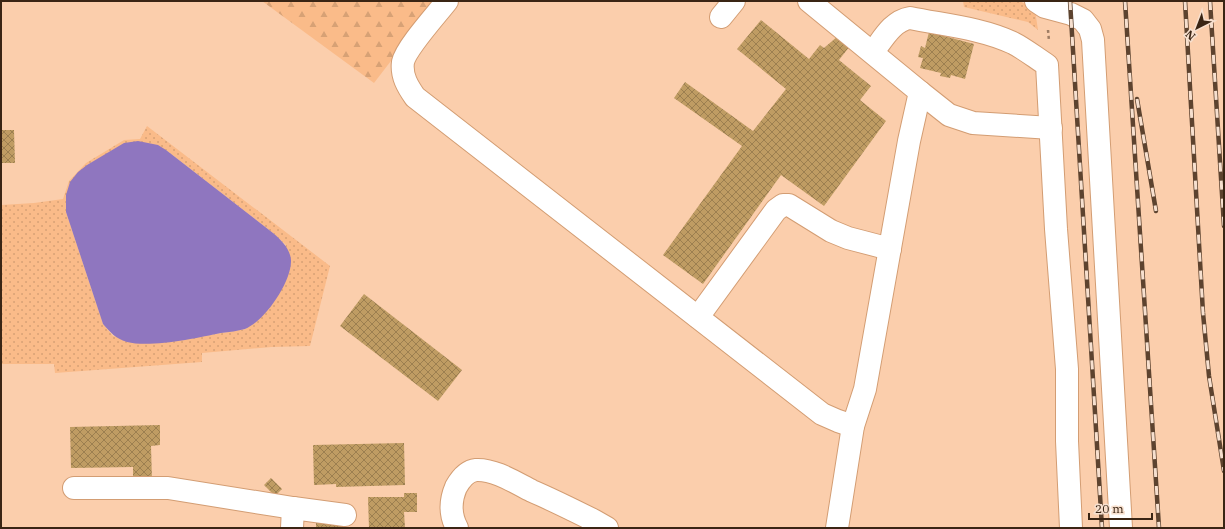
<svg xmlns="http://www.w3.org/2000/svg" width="1225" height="529" font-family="'IBM Plex Serif',serif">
  <defs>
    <pattern id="grass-dots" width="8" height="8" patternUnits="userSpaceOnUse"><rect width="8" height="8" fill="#fabb89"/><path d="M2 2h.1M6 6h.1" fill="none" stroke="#d7a175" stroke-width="1.8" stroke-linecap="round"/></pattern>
    <pattern id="forest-firs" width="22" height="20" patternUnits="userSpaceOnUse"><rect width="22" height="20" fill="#fabb89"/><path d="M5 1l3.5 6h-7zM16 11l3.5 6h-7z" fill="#d7a175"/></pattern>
    <pattern id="building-cross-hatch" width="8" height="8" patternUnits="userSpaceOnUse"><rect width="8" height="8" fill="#bf9c63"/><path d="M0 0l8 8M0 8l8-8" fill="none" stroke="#9c7f50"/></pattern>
  </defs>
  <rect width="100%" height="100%" fill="#fbceac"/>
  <g fill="url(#grass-dots)" fill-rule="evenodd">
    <path d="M963,1H1020L1035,10L1038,30L1028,22L964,7Z"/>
    <path d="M147,126L330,266L310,346L272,347L202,353V362L55,373L54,364H1V205L34,203L63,199L69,181L86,163L124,140L140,139ZM166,150L273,233L286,245L246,329L204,336L155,343L113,336L103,324L66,212L87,165L98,159Z"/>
  </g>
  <path fill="url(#forest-firs)" d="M262,1H437L374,83Z"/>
  <path fill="#8f76bf" d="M138,141L158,145L166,150L273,233C281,240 290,248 291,260C292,281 265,321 245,329C238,331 229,332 221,333C197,338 150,348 127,342C115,338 111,333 103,324L66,212V195L70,182L78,172L87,165L124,143Z"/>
  <g fill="url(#building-cross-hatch)">
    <path d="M761,20L809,59L820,45L824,48L838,36L850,46L839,60L871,86L860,100L886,121L824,206L781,175L703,284L663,255L742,146L674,98L685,82L753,131L786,89L737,49Z"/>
    <path d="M929,32L974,44L965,79L951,75L950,78L940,76L941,73L920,68L923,58L918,57L921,46L925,48Z"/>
    <path d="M1,130H14L15,163H1Z"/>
    <path d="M364,294L462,370L438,401L340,326Z"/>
    <path d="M160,425V445L151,446L152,481H133V467L71,468L70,427Z"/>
    <path d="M404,443L405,485L336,487V484L314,485L313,445Z"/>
    <path d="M271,478L282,489L275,496L264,485Z"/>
    <path d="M404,493H417V512H404L405,528H369L368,497H404Z"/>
    <path d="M316,522L344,524V528H316Z"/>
  </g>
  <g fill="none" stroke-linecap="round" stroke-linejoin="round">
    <defs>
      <g id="minor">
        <path d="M447,1C437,14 406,48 403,62C401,76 408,87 415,97L822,414L838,421L853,426"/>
        <path d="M809,1L920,92L909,141L865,389L853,426L837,528"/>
        <path d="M1036,1L1045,7L1071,14L1083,20L1090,29L1093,40L1121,528"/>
        <path d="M721,17L734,1"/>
        <path d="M873,52C883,39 892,21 910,18C944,25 981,28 1013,43C1025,49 1036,58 1047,65L1056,229L1067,369V441L1071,528"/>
        <path d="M920,92L949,115L973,123L1051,128"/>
        <path d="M698,317L776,210L783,205H789L831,231L848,238L890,249"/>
        <path d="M74,488H168L293,508L345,515"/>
        <path d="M292,528L293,508"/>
        <path d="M457,528C450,515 450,501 456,487C460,480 466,471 476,470C495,469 516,483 532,491C553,500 573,510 593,520L607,528"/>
      </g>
    </defs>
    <use href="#minor" stroke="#d39d73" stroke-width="24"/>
    <path stroke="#9f7d64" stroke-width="2.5" stroke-dasharray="3 3" stroke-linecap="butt" d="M1048,30L1049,41"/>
    <use href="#minor" stroke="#fff" stroke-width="22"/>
    <defs>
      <g id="rail">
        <path d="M1070,1L1102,528"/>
        <path d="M1125,1L1159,528"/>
        <path d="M1185,1L1203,313L1209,376L1224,471"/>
        <path d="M1210,1L1224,226"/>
        <path d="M1137,99L1156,211"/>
      </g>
    </defs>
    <use href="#rail" stroke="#5d432f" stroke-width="4.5"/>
    <use href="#rail" stroke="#f7e0cf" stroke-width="3" stroke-dasharray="9" stroke-linecap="butt"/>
  </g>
  <rect width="1225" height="529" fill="none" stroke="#3a2514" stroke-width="4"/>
  <g transform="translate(1197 28) rotate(222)" stroke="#f7e0cf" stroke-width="3" paint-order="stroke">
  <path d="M0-3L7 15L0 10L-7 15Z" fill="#3a2514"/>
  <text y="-6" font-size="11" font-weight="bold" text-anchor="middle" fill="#3a2514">N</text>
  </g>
  <path d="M1089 513v6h63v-6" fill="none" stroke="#3a2514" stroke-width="2"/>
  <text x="1095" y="513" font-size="12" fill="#3a2514" stroke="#f7e0cf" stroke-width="3" paint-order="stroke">20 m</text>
</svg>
